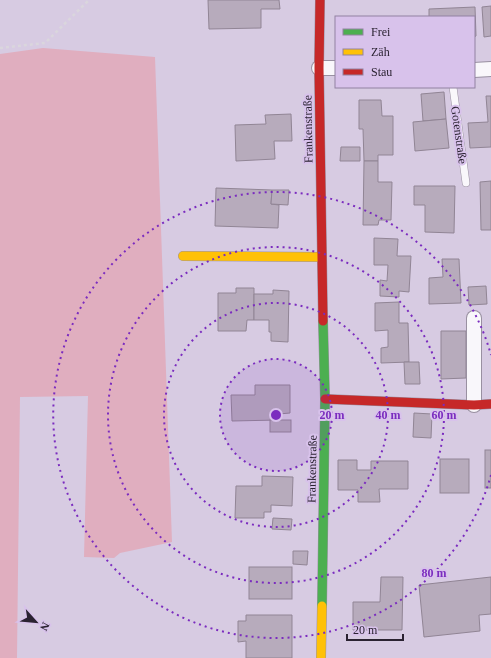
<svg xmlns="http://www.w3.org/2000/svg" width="491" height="658" font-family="'Times New Roman',serif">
  <rect width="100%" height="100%" fill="#d7cbe2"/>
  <path fill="#e0aebf" d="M43,48L155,57L172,542L120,553L114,558L84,557L88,396L20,397L17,658H0V54Z"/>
  <g fill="#b7abbc" stroke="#918595">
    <path d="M208,0H279L280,9H261V28L209,29Z"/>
    <path d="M491,6V36L484,37L482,7Z"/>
    <path d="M475,7L476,36L474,37V17H429V9Z"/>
    <path d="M444,92L446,119L423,121L421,94Z"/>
    <path d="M486,96H491V147L470,148L468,123L488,122Z"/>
    <path d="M359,100H381L382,116H393V155H378V161H364L363,129H359Z"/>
    <path d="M291,114L292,141H274L275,159L236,161L235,125L266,124L265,115Z"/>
    <path d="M446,119L449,148L415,151L413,122Z"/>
    <path d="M341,147H360V161H340Z"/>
    <path d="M364,161H378V182H392L391,220H379L378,225H363Z"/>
    <path d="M491,181V230H481L480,182Z"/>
    <path d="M414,186H455L454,233L425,232V205H414Z"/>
    <path d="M216,188L272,190L271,204L279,205L278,228L215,226Z"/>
    <path d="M272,190H289L288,205L271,204Z"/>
    <path d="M374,238L398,239L397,256H411L409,292L399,291V297L380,296V280L387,281L388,265H374Z"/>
    <path d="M442,259H459L461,303L429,304V278L443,277Z"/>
    <path d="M486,286L487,304L469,305L468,287Z"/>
    <path d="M236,288H254V320H247L246,331H218V293H236Z"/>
    <path d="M273,290L289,291L288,342L271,341V332H269V320H254V294H273Z"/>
    <path d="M399,302V323H408L409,362L381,363V348L388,347V330L375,331V303Z"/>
    <path d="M441,331H466V378L441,379Z"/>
    <path d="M404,362H419L420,384H405Z"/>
    <path d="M255,385H290V413L279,414V420L232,421L231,395H255Z"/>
    <path d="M414,413L432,414L431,438L413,437Z"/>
    <rect x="270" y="420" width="21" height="12"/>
    <rect x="485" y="450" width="6" height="38"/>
    <rect x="440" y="459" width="29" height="34"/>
    <path d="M338,460H357V470H371V461H408V489H379L380,502H358V490H338Z"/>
    <path d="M262,476L293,477L292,506L271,505V512H264V518H235L236,486H262Z"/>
    <path d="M273,518L292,519L291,530L272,529Z"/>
    <path d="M293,551H308L307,565L293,564Z"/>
    <rect x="249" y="567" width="43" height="32"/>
    <path d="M381,577H403L402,630H353V602H380Z"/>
    <path d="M491,577V614L479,615L480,631L424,637L419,585Z"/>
    <path d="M246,615H292V658H246V641L238,642V621H246Z"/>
  </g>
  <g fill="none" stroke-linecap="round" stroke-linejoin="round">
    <defs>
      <path id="lane" d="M453,87L466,183"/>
      <g id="street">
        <path d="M319,68H336"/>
        <path d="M474,70L491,69"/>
        <path d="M474,405V318"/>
      </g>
      <path id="fast" d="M322,606L325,399L323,321"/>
      <g id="slow">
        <path d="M183,256L321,257"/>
        <path d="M321,658L322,606"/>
      </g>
      <g id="jam">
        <path d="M320,0L319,68L323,321"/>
        <path d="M325,399L474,405L491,404"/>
      </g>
    </defs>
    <use href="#lane" stroke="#9990a1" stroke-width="8"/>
    <use href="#street" stroke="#9990a1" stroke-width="16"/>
    <use href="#fast" stroke="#9990a1" stroke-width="10"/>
    <use href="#slow" stroke="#9990a1" stroke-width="10"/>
    <use href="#jam" stroke="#9990a1" stroke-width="10"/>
    <path stroke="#dad6dd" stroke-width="2.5" stroke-dasharray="3 3" stroke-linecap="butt" d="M0,48L45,43L89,0"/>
    <use href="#lane" stroke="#f9f7fb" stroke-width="7"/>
    <use href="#street" stroke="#f9f7fb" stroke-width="14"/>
    <use href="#fast" stroke="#4caf50" stroke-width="9"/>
    <use href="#slow" stroke="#ffc107" stroke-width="9"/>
    <use href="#jam" stroke="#c62828" stroke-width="9"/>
  </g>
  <circle cx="276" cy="415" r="56" fill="#7b2cbf" fill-opacity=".12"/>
  <g fill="none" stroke="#7b2cbf" stroke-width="2" stroke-dasharray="2 4">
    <circle cx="276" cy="415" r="56"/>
    <circle cx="276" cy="415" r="112"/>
    <circle cx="276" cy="415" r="168"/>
    <path d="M491 475A223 223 0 1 1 491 355"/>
  </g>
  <g text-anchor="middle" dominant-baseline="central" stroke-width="4" stroke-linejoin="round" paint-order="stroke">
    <g font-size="12" fill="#2a2231" stroke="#d8c2eb">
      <text transform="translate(308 129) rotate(-91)">Frankenstraße</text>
      <text transform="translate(459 135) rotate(82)">Gotenstraße</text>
      <text transform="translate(312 469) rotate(-89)">Frankenstraße</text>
    </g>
  </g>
  <circle cx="276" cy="415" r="6" fill="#7b2cbf" stroke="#d8c2eb" stroke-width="2"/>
  <g font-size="12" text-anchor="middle" font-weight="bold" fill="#7b2cbf" stroke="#d8c2eb" stroke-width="4" stroke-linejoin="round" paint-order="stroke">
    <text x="332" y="419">20 m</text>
    <text x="388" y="419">40 m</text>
    <text x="444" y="419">60 m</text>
    <text x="434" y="577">80 m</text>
  </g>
  <rect x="335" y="16" width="140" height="72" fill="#d8c2eb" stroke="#9282a1"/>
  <rect x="343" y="29" width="20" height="6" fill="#4caf50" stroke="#9282a1"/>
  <text x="371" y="36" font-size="12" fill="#2a2231">Frei</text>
  <rect x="343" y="49" width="20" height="6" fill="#ffc107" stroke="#9282a1"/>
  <text x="371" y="56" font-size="12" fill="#2a2231">Zäh</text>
  <rect x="343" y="69" width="20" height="6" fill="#c62828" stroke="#9282a1"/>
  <text x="371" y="76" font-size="12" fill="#2a2231">Stau</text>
  <g transform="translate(36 622) rotate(117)" stroke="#d8c2eb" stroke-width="3" paint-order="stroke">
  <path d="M0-3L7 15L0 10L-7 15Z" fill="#2a2231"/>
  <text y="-6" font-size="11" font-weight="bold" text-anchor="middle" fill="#2a2231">N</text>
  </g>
  <path d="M347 634v6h56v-6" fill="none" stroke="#2a2231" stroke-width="2"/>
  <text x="353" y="634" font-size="12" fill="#2a2231" stroke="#d8c2eb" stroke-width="3" paint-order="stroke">20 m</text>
</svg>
